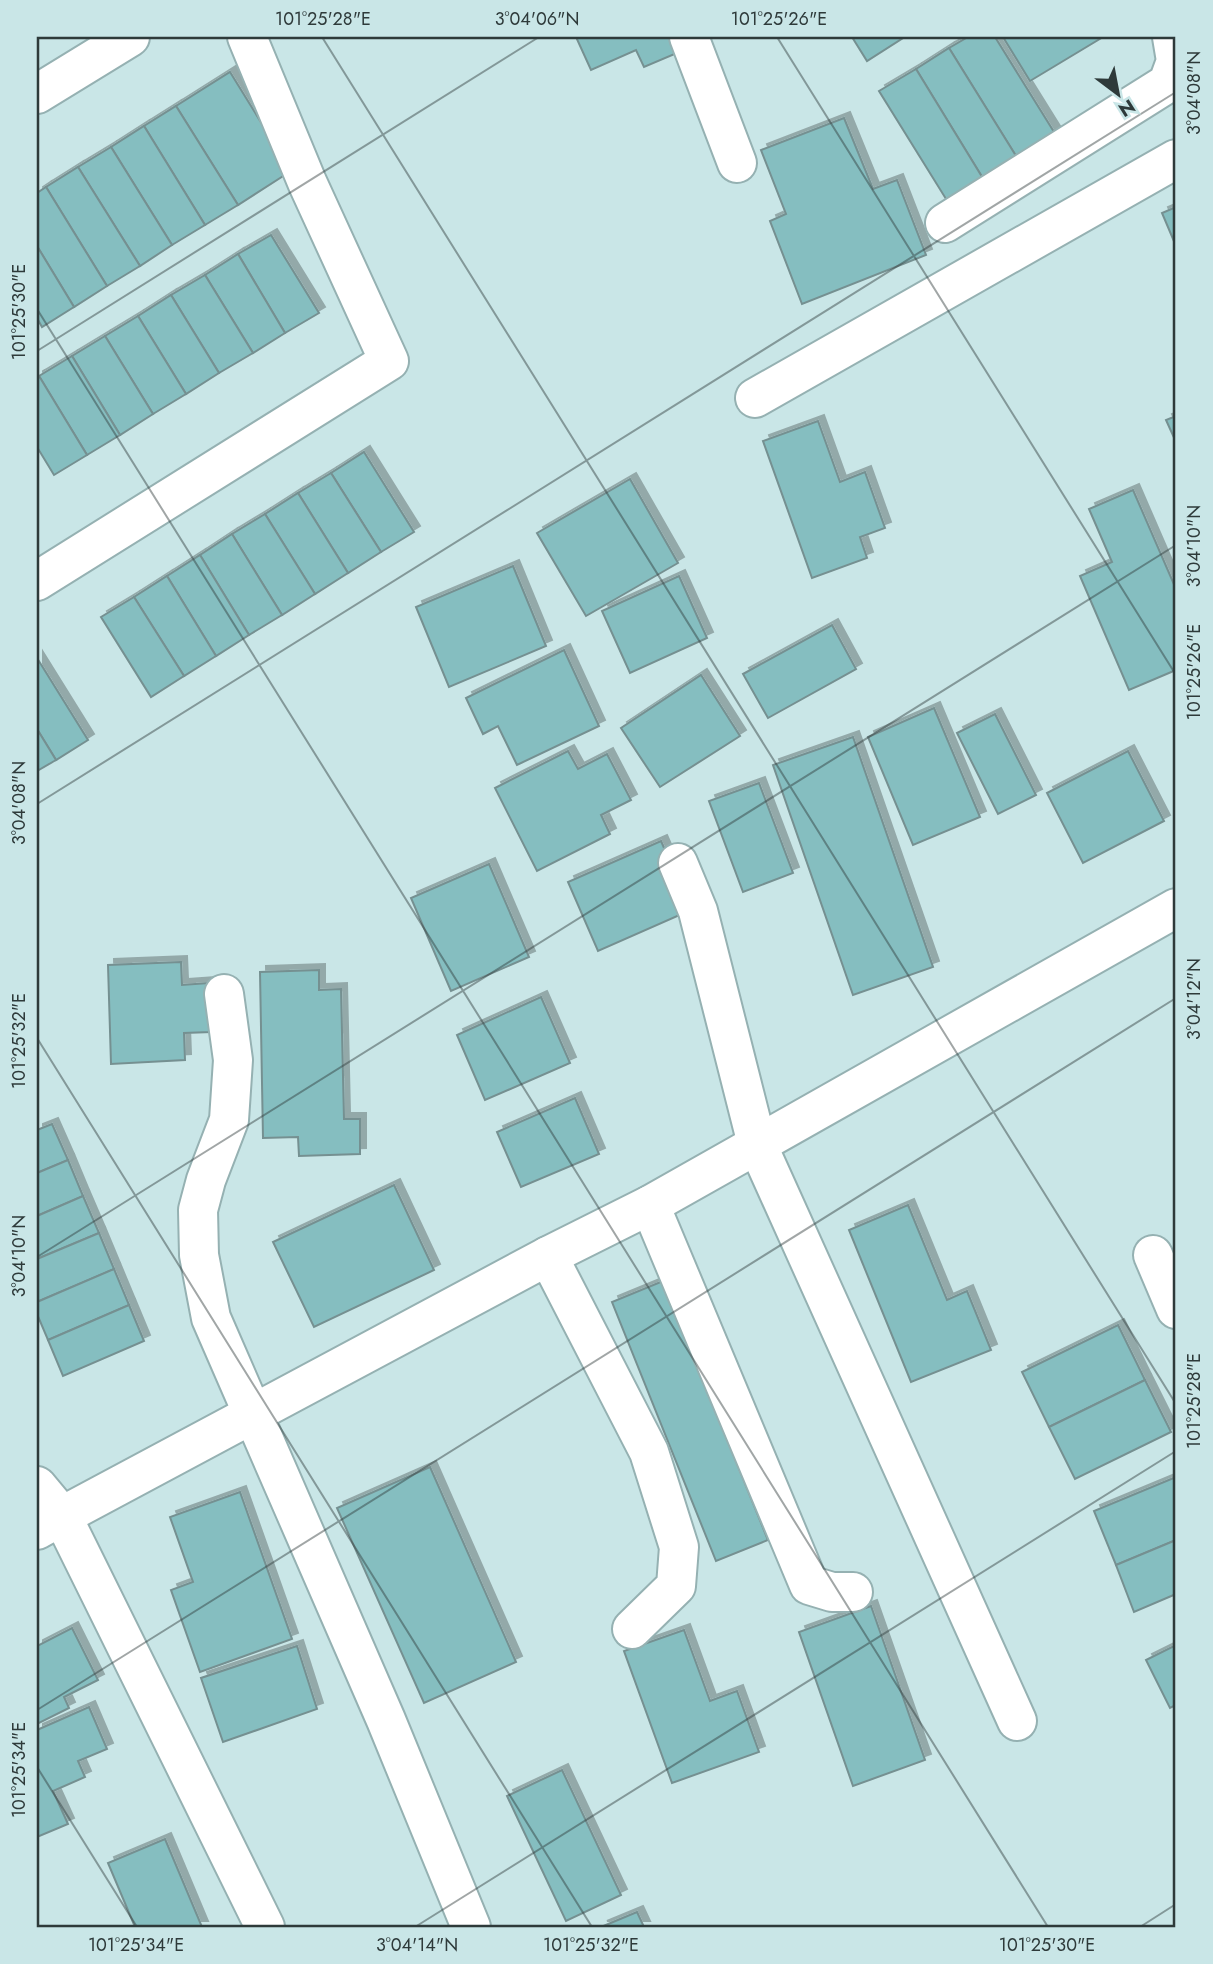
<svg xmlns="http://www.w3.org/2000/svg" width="1213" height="1964" font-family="Jost,sans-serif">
  <defs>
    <filter id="shadow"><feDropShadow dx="6" dy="-6" stdDeviation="0" flood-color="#0004"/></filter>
  </defs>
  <rect width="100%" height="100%" fill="#c9e6e7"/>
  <g fill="#85bec0" stroke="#759091" stroke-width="2" filter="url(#shadow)">
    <path d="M576,37H670L677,53L644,67L636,50L591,70Z"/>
    <path d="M852,37H902L903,38L867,61Z"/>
    <path d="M968,37H995L1059,140L1021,164L949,48Z"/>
    <path d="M1003,37H1103L1030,81Z"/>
    <path d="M949,48L1021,164L987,185L916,69Z"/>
    <path d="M916,69L987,185L951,207L879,91Z"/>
    <path d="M230,72L291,171L238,205L176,106Z"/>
    <path d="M176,106L238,205L205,225L144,126Z"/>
    <path d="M844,118L873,189L897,180L926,255L802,304L770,221L786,214L761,150Z"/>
    <path d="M144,126L205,225L172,245L111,147Z"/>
    <path d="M111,147L172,245L140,266L78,167Z"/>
    <path d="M78,167L140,266L107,286L46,187Z"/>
    <path d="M46,187L107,286L74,307L37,246V193Z"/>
    <path d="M1176,207V246L1162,213Z"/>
    <path d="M271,235L319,313L285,333L238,254Z"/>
    <path d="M37,246L74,307L42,327L37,318Z"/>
    <path d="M238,254L285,333L253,353L205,275Z"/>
    <path d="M205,275L253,353L219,373L171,295Z"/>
    <path d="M171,295L219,373L186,394L138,316Z"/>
    <path d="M138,316L186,394L153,414L105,336Z"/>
    <path d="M105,336L153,414L120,435L72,356Z"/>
    <path d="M72,356L120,435L87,455L39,376Z"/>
    <path d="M39,376L87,455L54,475L37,447V377Z"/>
    <path d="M1176,416V442L1166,420Z"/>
    <path d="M818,421L840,482L865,472L885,528L860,537L867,558L812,578L763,441Z"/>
    <path d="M364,452L414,532L381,552L331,473Z"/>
    <path d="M331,473L381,552L348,573L298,493Z"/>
    <path d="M630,479L678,563L586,616L537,533Z"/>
    <path d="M1133,490L1176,589V670L1129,690L1080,576L1112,562L1089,509Z"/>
    <path d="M298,493L348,573L315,594L265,514Z"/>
    <path d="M265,514L315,594L282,615L232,534Z"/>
    <path d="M232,534L282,615L249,635L200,555Z"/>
    <path d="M200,555L249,635L216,656L167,576Z"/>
    <path d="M513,566L546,646L449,687L416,607Z"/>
    <path d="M167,576L216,656L184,676L134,597Z"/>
    <path d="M679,576L707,638L630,673L602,611Z"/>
    <path d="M134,597L184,676L151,697L101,617Z"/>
    <path d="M832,625L856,669L768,718L743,674Z"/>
    <path d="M564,650L599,726L517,765L498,726L483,734L466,698Z"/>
    <path d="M37,658L88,740L56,760L37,729Z"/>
    <path d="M701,675L740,736L660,787L621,728Z"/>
    <path d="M934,708L980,817L913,845L868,737Z"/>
    <path d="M995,714L1036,795L998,814L957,733Z"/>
    <path d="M37,729L56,760L37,771Z"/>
    <path d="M853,737L933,967L853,995L773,765Z"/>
    <path d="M568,751L578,769L607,754L631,800L601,815L610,834L537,871L495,788Z"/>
    <path d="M1128,751L1164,821L1083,863L1047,793Z"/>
    <path d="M759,783L793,873L743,892L709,801Z"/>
    <path d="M661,841L691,910L598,951L568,882Z"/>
    <path d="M489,864L529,957L451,991L411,898Z"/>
    <path d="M181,962L182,985L209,983L211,1032L184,1033L185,1060L111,1064L108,965Z"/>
    <path d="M319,970V990L341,989L344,1119H360V1154L299,1156L298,1137L263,1138L260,972Z"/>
    <path d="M541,997L570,1063L485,1100L457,1035Z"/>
    <path d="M575,1098L599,1154L521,1187L497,1132Z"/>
    <path d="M52,1124L68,1160L37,1173V1130Z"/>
    <path d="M68,1160L83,1196L37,1216V1173Z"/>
    <path d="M394,1185L434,1270L314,1327L273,1242Z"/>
    <path d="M83,1196L99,1233L37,1259V1216Z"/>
    <path d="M908,1205L947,1300L967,1291L991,1350L911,1382L849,1230Z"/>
    <path d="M99,1233L114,1269L37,1302V1259Z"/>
    <path d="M114,1269L129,1305L48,1340L37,1314V1302Z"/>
    <path d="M663,1281L768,1540L716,1561L612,1302Z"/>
    <path d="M129,1305L144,1341L63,1376L48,1340Z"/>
    <path d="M1118,1325L1145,1380L1049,1427L1022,1372Z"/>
    <path d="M1145,1380L1171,1432L1075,1479L1049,1427Z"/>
    <path d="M430,1467L516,1662L424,1703L337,1508Z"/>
    <path d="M1176,1477V1540L1116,1565L1094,1511Z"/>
    <path d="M240,1492L292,1639L200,1672L171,1590L193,1582L170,1517Z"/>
    <path d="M1176,1540V1594L1134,1612L1116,1565Z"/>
    <path d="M871,1606L925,1760L853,1786L799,1632Z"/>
    <path d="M72,1628L98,1680L64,1697L69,1708L37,1724V1646Z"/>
    <path d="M684,1630L710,1701L737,1691L759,1752L672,1783L624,1651Z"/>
    <path d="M1176,1645V1705L1170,1708L1146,1660Z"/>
    <path d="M297,1646L317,1709L223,1742L201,1678Z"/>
    <path d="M89,1707L107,1749L78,1761L85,1777L53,1791L68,1824L37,1837V1730Z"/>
    <path d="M562,1770L621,1895L566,1921L507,1796Z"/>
    <path d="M165,1839L202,1927H135L108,1863Z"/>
    <path d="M637,1912L644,1927H601Z"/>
  </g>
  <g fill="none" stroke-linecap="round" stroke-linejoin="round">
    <defs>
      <g id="street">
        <path d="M689,37L737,163"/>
        <path d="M37,94L130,37"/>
        <path d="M945,223L1168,83L1176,61L1172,37"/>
        <path d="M755,398L1176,159"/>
        <path d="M37,581L389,361L307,182L247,37"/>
        <path d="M678,863L698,911L757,1144L1017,1721"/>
        <path d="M224,994L233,1060L229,1120L206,1180L198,1210L199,1255L211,1318L386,1720L471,1927"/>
        <path d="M650,1205L809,1585L832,1592H853"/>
        <path d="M1153,1255L1176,1309"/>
        <path d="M548,1256L649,1452L679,1547L676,1586L632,1629"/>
        <path d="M37,1486L62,1516L548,1256L650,1205L1176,908"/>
        <path d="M37,1530L62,1516L265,1927"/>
      </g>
    </defs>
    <use href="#street" stroke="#95b1b2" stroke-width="42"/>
    <use href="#street" stroke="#fff" stroke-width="38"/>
  </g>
  <path fill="none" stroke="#2e3a3a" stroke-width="2" stroke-opacity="0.45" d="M322,37L1176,1404M777,37L1176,675M37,309L1048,1927M37,351L539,37M37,804L1176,92M37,1038L592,1927M37,1257L1176,545M37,1710L1176,998M37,1767L137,1927M415,1927L1176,1451M1140,1927L1176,1904"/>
  <rect width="1213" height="1964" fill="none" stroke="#c9e6e7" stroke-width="77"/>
  <g transform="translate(1118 94) rotate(148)" stroke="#c9e6e7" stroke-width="5" paint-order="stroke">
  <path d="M0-5L12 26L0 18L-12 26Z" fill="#2e3a3a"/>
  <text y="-10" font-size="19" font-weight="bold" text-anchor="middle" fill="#2e3a3a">N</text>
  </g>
  <rect x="38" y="38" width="1136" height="1888" fill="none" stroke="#2e3a3a" stroke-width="2.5"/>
  <g font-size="18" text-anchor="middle" fill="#2e3a3a">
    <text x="323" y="25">101°25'28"E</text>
    <text x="537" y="25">3°04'06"N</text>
    <text x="779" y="25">101°25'26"E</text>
    <text transform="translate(1194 93) rotate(-90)" y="6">3°04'08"N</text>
    <text transform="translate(19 312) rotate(-90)" y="6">101°25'30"E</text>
    <text transform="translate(1194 546) rotate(-90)" y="6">3°04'10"N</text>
    <text transform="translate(1194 672) rotate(-90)" y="6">101°25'26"E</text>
    <text transform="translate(19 803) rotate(-90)" y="6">3°04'08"N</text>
    <text transform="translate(1194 999) rotate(-90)" y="6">3°04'12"N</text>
    <text transform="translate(19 1041) rotate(-90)" y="6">101°25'32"E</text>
    <text transform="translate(19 1256) rotate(-90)" y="6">3°04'10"N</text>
    <text transform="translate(1194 1401) rotate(-90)" y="6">101°25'28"E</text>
    <text transform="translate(19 1770) rotate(-90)" y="6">101°25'34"E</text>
    <text x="136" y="1951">101°25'34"E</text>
    <text x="417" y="1951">3°04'14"N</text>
    <text x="591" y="1951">101°25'32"E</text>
    <text x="1047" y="1951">101°25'30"E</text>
  </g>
</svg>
